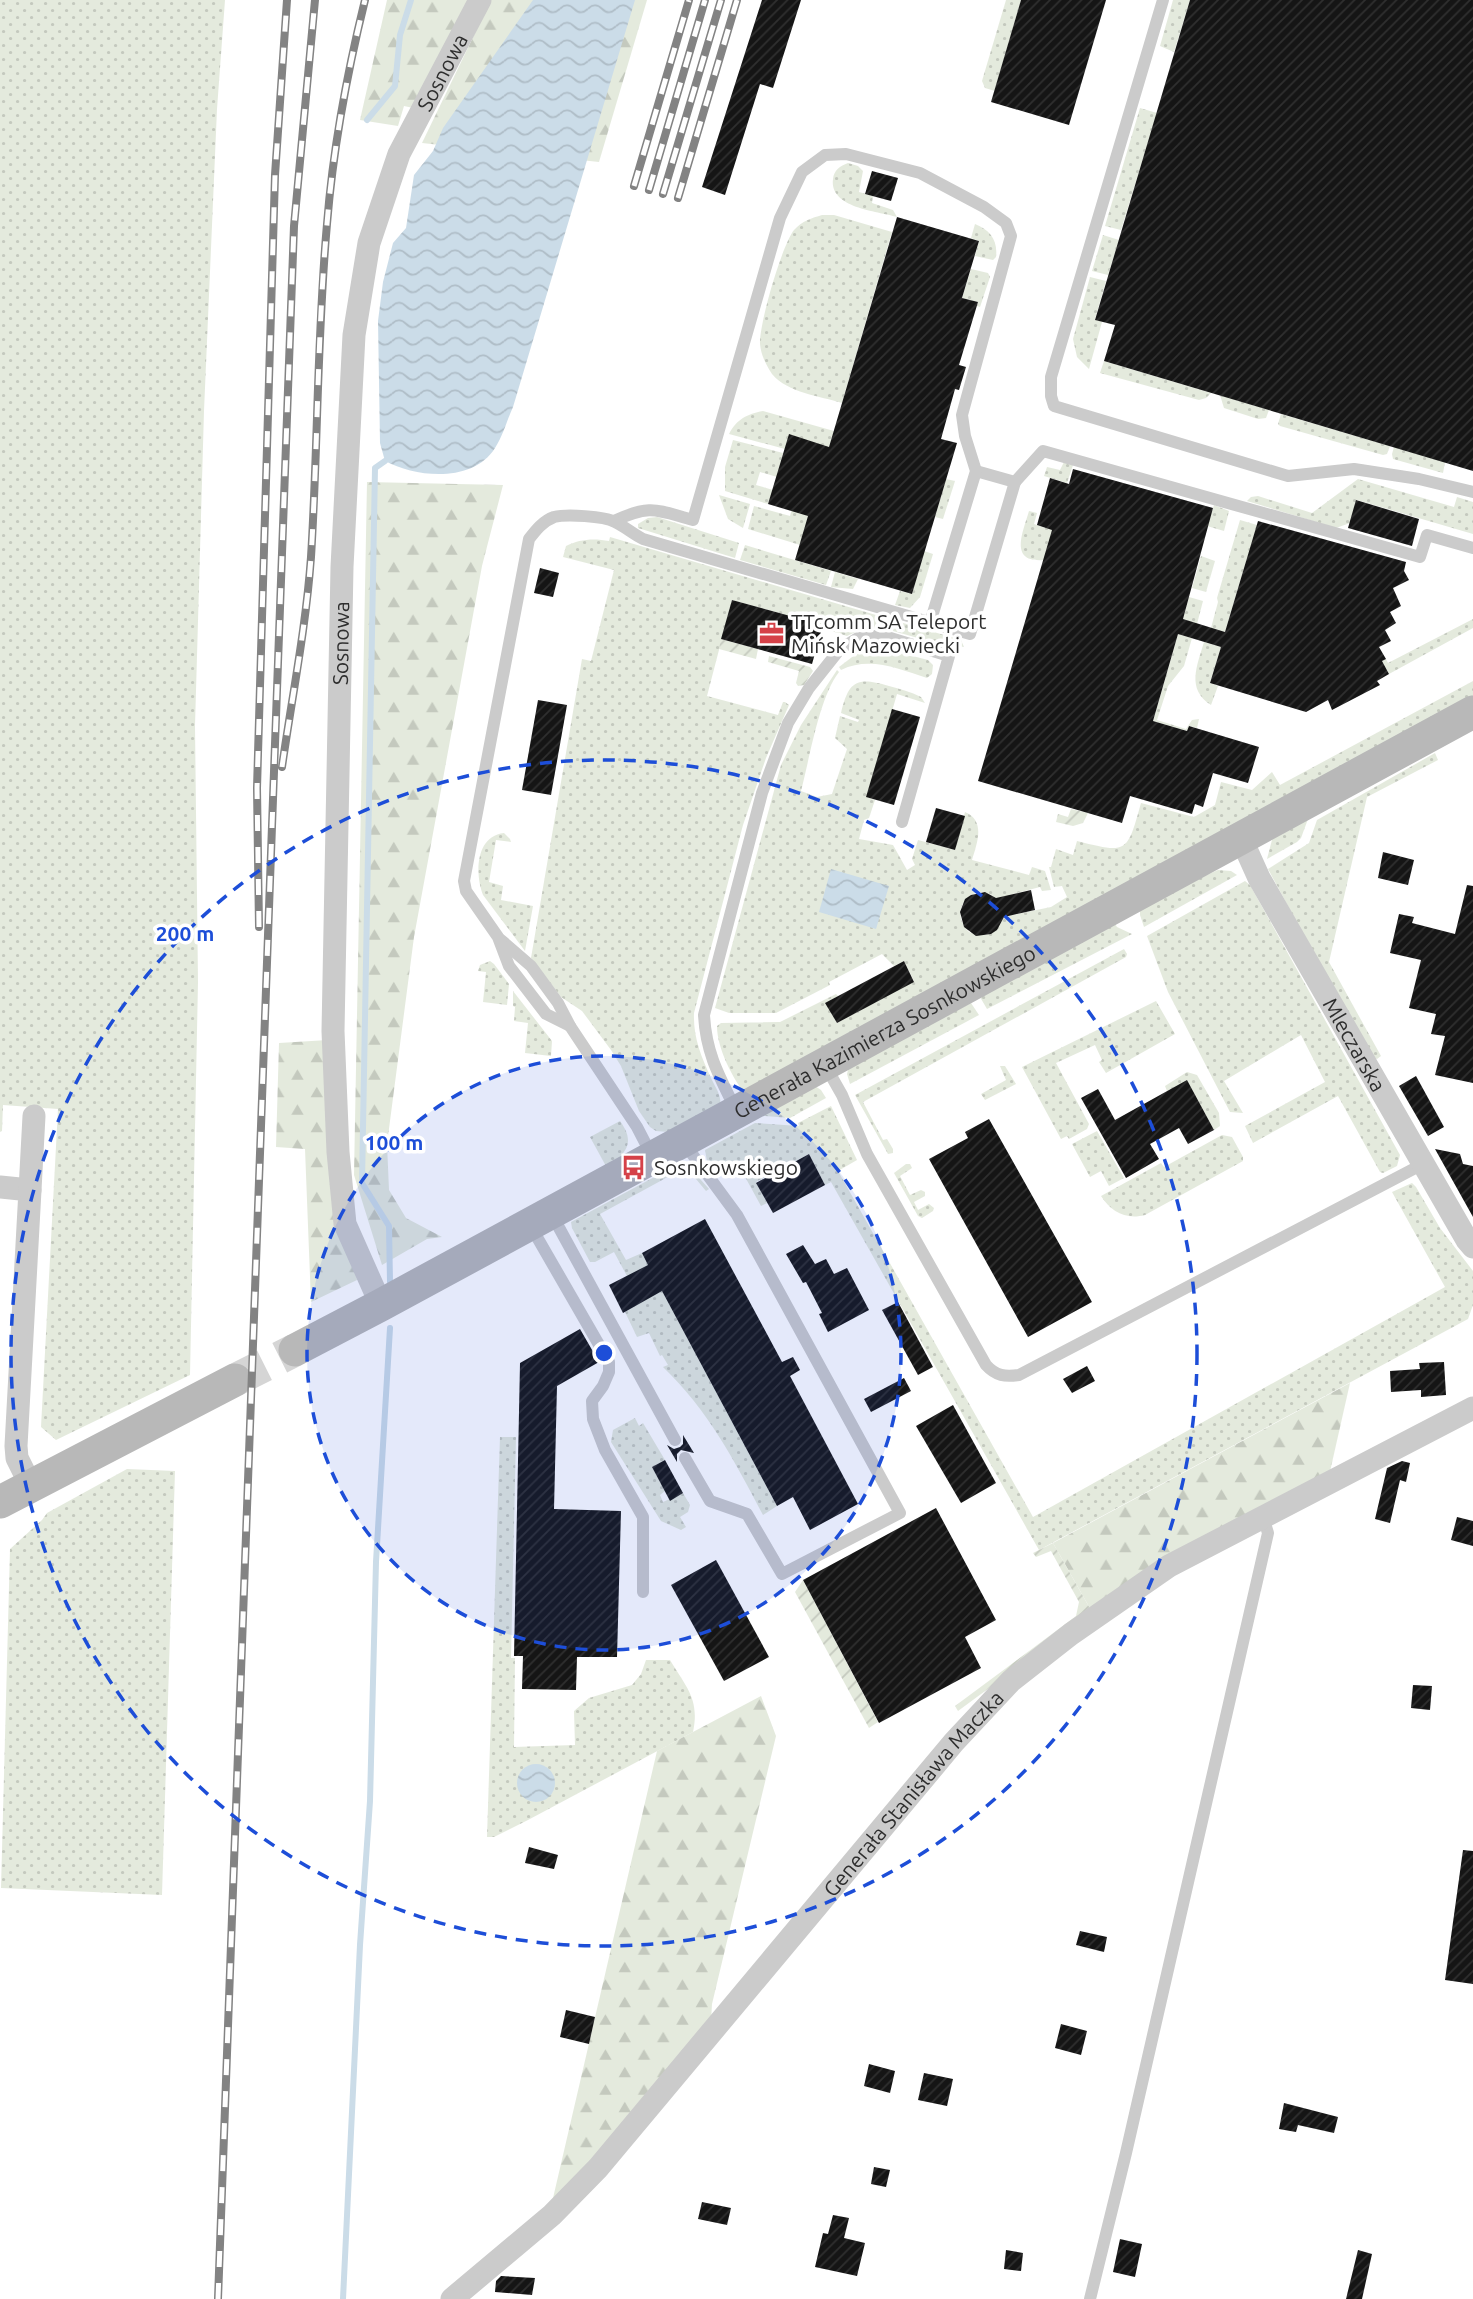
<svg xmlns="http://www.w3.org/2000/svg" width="1473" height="2299" font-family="Ubuntu,sans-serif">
  <defs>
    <pattern id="grass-dots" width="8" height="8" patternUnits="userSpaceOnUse" patternTransform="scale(1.75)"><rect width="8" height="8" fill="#e4eadd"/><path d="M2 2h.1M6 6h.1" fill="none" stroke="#c4c9be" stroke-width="1.8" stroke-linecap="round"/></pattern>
    <pattern id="forest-firs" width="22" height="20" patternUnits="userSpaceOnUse" patternTransform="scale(1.75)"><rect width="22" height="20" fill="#e4eadd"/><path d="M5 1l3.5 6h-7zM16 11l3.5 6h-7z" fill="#c4c9be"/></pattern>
    <pattern id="garden-furrows" width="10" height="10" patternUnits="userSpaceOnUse" patternTransform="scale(1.75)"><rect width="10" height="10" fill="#e4eadd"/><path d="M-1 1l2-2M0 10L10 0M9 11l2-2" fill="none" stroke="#c4c9be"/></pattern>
    <pattern id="water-waves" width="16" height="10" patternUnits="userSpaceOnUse" patternTransform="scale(1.75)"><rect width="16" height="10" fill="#cbdce8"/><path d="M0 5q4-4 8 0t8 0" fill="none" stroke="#afbdc7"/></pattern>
    <pattern id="building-hatch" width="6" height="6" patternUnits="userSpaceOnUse" patternTransform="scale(1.75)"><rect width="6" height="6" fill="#151515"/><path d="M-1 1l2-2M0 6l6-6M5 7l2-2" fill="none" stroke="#2f2f2f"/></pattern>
  </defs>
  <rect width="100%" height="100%" fill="#fff"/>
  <g fill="url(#grass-dots)" fill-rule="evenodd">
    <path d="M0,0H225L217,109L204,411L195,726L198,982L190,1375L56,1440L41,1427L58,1109L3,1105L2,1131L0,1132Z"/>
    <path d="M1006,0H1021L995,91L985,88L982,81Z"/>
    <path d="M1173,0H1190L1174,52L1160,46Z"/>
    <path d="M1140,108L1157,113L1121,230L1105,226Z"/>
    <path d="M848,163L858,166L863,171L859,192L873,196L872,203L893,210L897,217C877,211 829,208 833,179C834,170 840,166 848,163Z"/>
    <path d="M822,215H834L892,232L842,403C820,396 788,393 772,374C766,365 761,355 760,344C759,324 782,245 794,230C802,221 812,218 822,215Z"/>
    <path d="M975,224C990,230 998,240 996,257L993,260L975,256L979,241L971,238Z"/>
    <path d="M1103,235L1119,240L1108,275L1092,271Z"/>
    <path d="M971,269L988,273L990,277L980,307L977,306L978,302L962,298Z"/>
    <path d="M1090,277L1106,281L1095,319L1102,322L1089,369L1077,357L1073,339Z"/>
    <path d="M1104,361L1211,393L1206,398L1199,400L1100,373Z"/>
    <path d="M1220,395L1269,410L1266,418L1258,419L1224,408Z"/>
    <path d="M763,411L834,431L817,487L785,449L729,434C737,419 747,414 763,411Z"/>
    <path d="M1281,414L1390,446L1387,454L1383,455L1280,426L1278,424Z"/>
    <path d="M733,440L783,453L777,477L760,472L756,485L773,490L768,504L725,491V467Z"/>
    <path d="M1394,447L1445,462L1443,473L1393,459L1392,454Z"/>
    <path d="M1064,462L1073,465L1067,483L1044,476L1047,467L1060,470Z"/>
    <path d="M946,479L955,481L943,519L935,517Z"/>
    <path d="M1358,479L1454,507L1457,497L1473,502V534L1357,500L1350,523L1336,528L1247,501L1251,497L1258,496L1312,513Z"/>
    <path d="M797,491L814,496L800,545L748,529L754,506L790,516Z"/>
    <path d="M719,495L750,504L743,528L728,519Z"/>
    <path d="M1060,505L1044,560C1008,563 1023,532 1029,511L1037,513L1034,524L1045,528Z"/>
    <path d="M1214,505L1229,511L1224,531L1207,526Z"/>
    <path d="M657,517L739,543L735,558L638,528V524L648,518Z"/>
    <path d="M1240,520L1257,525L1225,632L1211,628L1218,602L1217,598Z"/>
    <path d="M610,537L961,640L964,647L932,642L886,629L864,628L847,636L822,628V625L732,600L707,696L778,715L783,702H785L789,705L766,758L743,825L694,1013C693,1037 701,1056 711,1078C717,1091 722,1095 720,1109L668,1132L656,1131L650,1127L639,1111L621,1066L611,1050L582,1011L561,997L531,958L582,659L591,661L614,570L563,557L566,546C579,539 594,538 609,541Z"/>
    <path d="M745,545L831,571L826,585L740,560Z"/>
    <path d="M924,551L933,554L920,597L910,608L895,605L900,591L912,594Z"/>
    <path d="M1201,556L1215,561L1206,592L1192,588Z"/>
    <path d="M835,572L858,579L853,589L831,587Z"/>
    <path d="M1189,597L1203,601L1197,624L1183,619Z"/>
    <path d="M1473,619V628L1389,674L1382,661L1386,659L1388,663Z"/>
    <path d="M1178,634L1192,638L1184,666L1168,686L1157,720L1186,729L1192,720L1199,719L1197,728L1189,726L1187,731L1153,721Z"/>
    <path d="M1204,642L1221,647L1210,683L1218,686L1211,705C1186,689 1197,666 1204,642Z"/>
    <path d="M878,647L928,660L933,665L932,674L927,678C898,669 870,656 841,670L839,667L860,651Z"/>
    <path d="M837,670L839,672C819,698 810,757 801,791L817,797L832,794L847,749L835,738L840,716L858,722L859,720L841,713C849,680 857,677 889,686C900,689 911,692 921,697L925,703L897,694L867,797L875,800L869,818L864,820L859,839L893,845L907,870L915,865L912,859L918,840L955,850L965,812C986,821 977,843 972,860L1029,875L1032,867L1045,871L1051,890L1042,891L1040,887L1009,895L1013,915L1051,907L1067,897L1062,886L1054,887L1049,867H1051L1056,849L1073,855L1077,841C1128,854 1127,853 1141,803L1194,817L1215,805L1221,782L1252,790L1272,772L1280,785L1473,681V700L746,1096C733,1078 717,1049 717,1026L721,1023L780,1022L836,994L838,996L826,1003L837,1023L914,981L904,961L894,966L882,954L829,982L830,985L776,1013H729L715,1008L781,765L801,725ZM978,892C996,892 998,902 1003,917C998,934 984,939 969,932C955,918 958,899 978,892Z"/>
    <path d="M1435,753L1438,760L1367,797L1329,962L1381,1056L1377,1059L1370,1057L1268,869L1309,843L1317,820Z"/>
    <path d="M1308,819L1301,838L1297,842L1267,859L1273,836Z"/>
    <path d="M504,833L510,839L511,842L496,840L489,882L503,886L501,900L533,906L525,951L483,895C475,875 475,836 504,833Z"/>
    <path d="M1218,870L1231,871L1237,875L1144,927L1140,915V904Z"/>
    <path d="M1245,881L1250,885L1400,1155L1397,1166L1383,1173L1380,1172L1338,1096L1253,1143L1245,1126L1325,1082L1301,1035L1224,1081L1243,1113L1230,1112L1168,992L1147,936Z"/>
    <path d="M1112,919L1117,927L1132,934L987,1009L980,997Z"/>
    <path d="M1124,949L1127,954L1126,957L863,1102L883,1140L887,1139L893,1149V1153L888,1154L855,1095Z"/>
    <path d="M490,961L494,964L509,984L507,1005L483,1002L486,972L478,971L480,965Z"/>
    <path d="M513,991L552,1041L551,1056L525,1053L528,1023L514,1021L515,1007L513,1006Z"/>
    <path d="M1156,1001L1175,1034L1106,1073L1099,1062L1102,1060L1095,1045L1056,1063L1089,1124L1087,1129L1069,1139L1067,1136L1061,1139L1022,1067Z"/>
    <path d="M971,1003L979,1015L850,1084L847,1074L849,1066Z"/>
    <path d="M1000,1066H1005L1016,1084L985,1100L981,1094L1006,1080Z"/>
    <path d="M1187,1072L1197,1075L1219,1113L1220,1126L1214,1130L1187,1081L1167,1091L1165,1086Z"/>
    <path d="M815,1086L821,1090L826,1098L790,1118L751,1115Z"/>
    <path d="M831,1106L857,1160L838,1171L1033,1517L1445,1287L1392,1192L1412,1183L1416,1187L1440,1228L1473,1271V1305L1468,1319L1039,1550L831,1182L825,1185L809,1154L756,1182L767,1203L761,1206L738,1164L712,1169L707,1161L705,1150L755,1123L799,1126L798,1123Z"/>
    <path d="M620,1121C636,1143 626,1153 607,1168L590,1137Z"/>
    <path d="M1097,1131L1124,1178L1109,1186L1101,1171L1090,1177L1072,1144Z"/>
    <path d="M1222,1135L1232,1137L1243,1157V1161L1145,1215C1126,1220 1111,1212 1101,1196L1161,1163L1164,1167Z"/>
    <path d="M684,1161L709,1189L706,1191L686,1167L600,1214L626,1260L642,1253L777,1506L763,1515C734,1460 708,1410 663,1367L668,1365L662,1355L660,1356L649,1333L637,1337L625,1312L641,1302L614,1252L595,1262H590L572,1228L571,1222Z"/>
    <path d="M906,1164H910L912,1168L900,1176L910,1195L921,1190L925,1192V1196L914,1202L918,1210L929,1204L934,1208L933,1211L922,1218L918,1216L894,1173Z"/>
    <path d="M635,1418L639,1426L643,1423L665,1460L652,1467L665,1491L660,1495L663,1502L683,1493L690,1505L688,1512L680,1517L686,1527L681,1530L661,1521L611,1442L613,1430Z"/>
    <path d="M500,1437H516L511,1658H515L514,1747L575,1745L574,1711L589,1698L632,1685L641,1674L646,1660H670C686,1687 700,1699 693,1732L528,1820L494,1837H487Z"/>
    <path d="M127,1469L175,1471L162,1895L1,1888L10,1549L42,1520L47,1513Z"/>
  </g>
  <g fill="url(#forest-firs)">
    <path d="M387,0H472L418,109L404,106L398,126L360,120Z"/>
    <path d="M491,0H647L599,162L422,143Z"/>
    <path d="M367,482L503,485L482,566L414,937L387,1144L389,1190L406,1218L442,1237L427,1239L382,1265L354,1175Z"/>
    <path d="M328,1040L357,1280L311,1302L305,1149L276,1147L279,1043Z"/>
    <path d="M1350,1383L1329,1476L1092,1612L1053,1543Z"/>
    <path d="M761,1696L776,1736L712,2004L711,2021L550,2211L657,1751Z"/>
  </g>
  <g fill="url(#garden-furrows)">
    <path d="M721,639L758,649L756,659L719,649Z"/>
    <path d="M769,656L810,667L813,671L804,685L798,686L796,683L799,671L768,662Z"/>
    <path d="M1071,809L1088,813L1083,823L1073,826L1056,822L1058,814L1068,817Z"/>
    <path d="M1053,1543L1092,1612L958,1711L955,1706L1076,1616L1079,1602L1051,1551L1036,1557L1033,1553Z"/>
    <path d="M803,1580L878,1722L869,1728L795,1592Z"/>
  </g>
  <g fill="url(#water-waves)">
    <path d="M533,0H635L513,407C507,420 503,436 495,448C473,483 417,478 385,461L380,443L378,321L383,282L393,243L406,228L414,175L433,151L443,128Z"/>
    <path d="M831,869L889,886L876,929L819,912Z"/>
    <circle cx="536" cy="1783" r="19"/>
  </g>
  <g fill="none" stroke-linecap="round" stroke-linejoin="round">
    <g stroke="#cbdce8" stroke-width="6">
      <path d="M367,120L395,86L400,35L411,0"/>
      <path d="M385,461L375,468L362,1183L389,1226L390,1282"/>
      <path d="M343,2299L360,1945L370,1801L376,1562L390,1328"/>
    </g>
  </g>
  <g fill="url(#building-hatch)">
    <path d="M762,0H801L773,88L760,84L725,195L702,187Z"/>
    <path d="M1021,0H1106L1069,125L991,102Z"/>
    <path d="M1190,0H1473V471L1104,361L1115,325L1095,320Z"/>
    <path d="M872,171L898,178L891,201L865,194Z"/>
    <path d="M897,217L979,241L962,298L978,302L959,365L966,367L959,390L955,389L941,439L957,443L912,594L795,560L808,516L768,504L789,434L829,447Z"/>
    <path d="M1073,469L1213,508L1183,619L1225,632L1258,521L1406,562L1404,571L1409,580L1393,588L1401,606L1390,612L1396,623L1385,630L1391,641L1379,647L1386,659L1382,661L1389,674L1377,681L1380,685L1332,710L1328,700L1306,712L1210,683L1221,647L1178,634L1153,721L1187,731L1189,726L1259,747L1248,783L1213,773L1203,807L1195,804L1192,814L1130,796L1122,823L978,781L1052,530L1037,525L1050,478L1069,484Z"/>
    <path d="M1356,500L1419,519L1412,546L1348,528Z"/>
    <path d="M540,568L559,573L553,597L534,593Z"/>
    <path d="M732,600L823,625L812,664L721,639Z"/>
    <path d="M538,700L567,705L551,795L522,790Z"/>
    <path d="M892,709L920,717L894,805L866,797Z"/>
    <path d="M936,808L965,816L955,850L926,842Z"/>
    <path d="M1383,852L1414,860L1408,885L1378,878Z"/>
    <path d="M1467,885L1473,886V1083L1435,1075L1445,1036L1431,1034L1436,1014L1409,1008L1421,960L1390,953L1399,914L1414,917L1412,923L1455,934Z"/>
    <path d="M1031,890L1035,910L1004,917L997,930L991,934L976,936L964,927L960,912L965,899L971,895L985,892L996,898Z"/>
    <path d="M904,961L914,982L837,1023L825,1003Z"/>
    <path d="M1416,1076L1444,1127L1428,1136L1399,1086Z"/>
    <path d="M1187,1080L1214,1130L1188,1144L1179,1128L1150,1144L1159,1159L1126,1178L1081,1098L1098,1089L1115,1120Z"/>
    <path d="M989,1119L1092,1302L1028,1337L929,1159L968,1138L965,1132Z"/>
    <path d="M1435,1149L1460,1154L1463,1164L1473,1166V1217Z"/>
    <path d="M809,1154L825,1185L773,1213L756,1183Z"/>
    <path d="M705,1219L782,1362L793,1357L800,1370L790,1376L858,1504L810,1530L793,1497L777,1506L662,1291L623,1313L609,1285L648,1265L642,1253Z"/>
    <path d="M803,1245L815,1264L826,1259L834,1274L847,1268L869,1310L828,1332L819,1314L822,1313L806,1282L803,1283L786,1254Z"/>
    <path d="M898,1302L933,1367L918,1375L882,1310Z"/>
    <path d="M580,1329L599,1362L557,1386L554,1509L621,1511L617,1657H577L576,1690L522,1689L523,1656H514L520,1363Z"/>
    <path d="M1444,1362L1446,1395L1421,1397V1390L1391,1392L1390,1371L1420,1369L1419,1363Z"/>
    <path d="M1087,1366L1095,1381L1072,1393L1063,1379Z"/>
    <path d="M904,1378L911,1391L871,1412L864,1399Z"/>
    <path d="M953,1405L996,1483L961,1503L916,1426Z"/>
    <path d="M683,1435L694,1453L681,1450L677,1454V1462L667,1445L674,1449L680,1447L683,1444Z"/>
    <path d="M665,1460L683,1493L670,1501L652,1467Z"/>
    <path d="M1402,1461L1410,1463L1406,1482L1400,1480L1390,1523L1375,1519L1387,1468Z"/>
    <path d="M936,1508L996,1620L965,1637L981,1668L879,1723L803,1580Z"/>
    <path d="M1457,1517L1473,1521V1546L1451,1540Z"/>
    <path d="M716,1560L769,1657L724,1681L671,1585Z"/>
    <path d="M1413,1685L1432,1686L1430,1710L1411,1708Z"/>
    <path d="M529,1847L558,1855L554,1869L525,1863Z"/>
    <path d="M1463,1850L1473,1851V1984L1445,1980Z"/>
    <path d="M1080,1931L1107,1937L1104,1952L1076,1945Z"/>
    <path d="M566,2010L595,2017L589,2044L560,2037Z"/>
    <path d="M1061,2024L1087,2031L1081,2055L1055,2048Z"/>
    <path d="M869,2064L895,2071L890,2093L864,2086Z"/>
    <path d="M924,2073L953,2079L947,2106L918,2100Z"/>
    <path d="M1284,2103L1338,2117L1334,2133L1298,2125L1296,2132L1279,2129Z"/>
    <path d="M874,2167L890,2170L886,2187L871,2184Z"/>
    <path d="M702,2202L731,2208L727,2225L698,2219Z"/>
    <path d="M833,2215L849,2218L844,2238L865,2243L857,2276L815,2267L823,2233L828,2234Z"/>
    <path d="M1120,2239L1142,2244L1135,2277L1113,2272Z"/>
    <path d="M1006,2250L1023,2253L1021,2271L1004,2269Z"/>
    <path d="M1358,2250L1372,2254L1362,2299H1346Z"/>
    <path d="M501,2276L535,2278L532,2295L495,2292L496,2281Z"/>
  </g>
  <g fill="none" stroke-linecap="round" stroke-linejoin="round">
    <path stroke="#d5d5d5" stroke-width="33" stroke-dasharray="33 17" stroke-linecap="butt" d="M235,1380L295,1350"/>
    <g stroke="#cbcbcb" stroke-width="12">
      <path d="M1163,0L1051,377V396L1054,406L1288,476L1354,469L1419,479L1473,492"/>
      <path d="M976,471L1015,482L1043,451L1420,557L1427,535L1473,548"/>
      <path d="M614,521C651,504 656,510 693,520L780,218L802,172L825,155L846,154L920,173L984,207L1006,223L1011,236L962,415L965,436L976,471L930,623"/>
      <path d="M501,940L531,966L558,1003L570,1026L637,1127L652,1156"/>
      <path d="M570,1026L546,1014L509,966L498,937L466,891L464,881L529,539C536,530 543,521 554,517C566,514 604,516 615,522C624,526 633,534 643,539L970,634L1015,482"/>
      <path d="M825,1065L842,1095L867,1154L986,1365C996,1376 1005,1377 1019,1375L1423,1164"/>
      <path d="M736,1110C719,1076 706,1053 704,1015L762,793L788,723L809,688L840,649L861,636H884L949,656L902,822"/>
      <path d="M684,1143L737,1215L900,1513L782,1574L747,1514L710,1501L685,1458"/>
      <path d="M551,1213L675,1440"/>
      <path d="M530,1225L609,1362V1372L603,1386L592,1401L593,1419L605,1450L643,1517V1592"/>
      <path d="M1090,2299L1126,2153L1268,1533L1263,1517"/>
    </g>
    <g stroke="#cbcbcb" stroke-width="23">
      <path id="s1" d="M1241,838L1259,878L1467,1240L1473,1247"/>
      <path d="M0,1187L30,1190L16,1446L17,1458L31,1486"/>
      <path d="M30,1190L34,1116"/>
      <path id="s2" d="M381,1305L345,1224L338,1152L333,1031L342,567L354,335L369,243L399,154L480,0"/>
      <path id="s3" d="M452,2299L552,2215L598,2168L954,1742L1011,1681L1071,1634L1169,1566L1473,1408"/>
    </g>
    <g stroke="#b8b8b8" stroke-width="33">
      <path id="s4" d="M295,1350L381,1305L1473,712"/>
      <path d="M0,1502L235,1380"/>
    </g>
    <defs>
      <g id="rail">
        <path d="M634,186L689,0"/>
        <path d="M649,190L705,0"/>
        <path d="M663,194L721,0"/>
        <path d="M678,198L737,0"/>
        <path d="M282,767C292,697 306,627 311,557C318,446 317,335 327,224C333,149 347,73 365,0"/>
        <path d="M259,927L257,788L275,175L287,0"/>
        <path d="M218,2299L294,226L315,0"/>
      </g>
    </defs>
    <use href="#rail" stroke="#838383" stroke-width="8"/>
    <use href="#rail" stroke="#fff" stroke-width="5" stroke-dasharray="16" stroke-linecap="butt"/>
  </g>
  <circle cx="604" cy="1353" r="297" fill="#1d4ed8" fill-opacity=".12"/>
  <g fill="none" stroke="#1d4ed8" stroke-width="3.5" stroke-dasharray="12 9">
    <circle cx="604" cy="1353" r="297"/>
    <circle cx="604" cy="1353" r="593"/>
  </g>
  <defs>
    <symbol id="office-bare" viewBox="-9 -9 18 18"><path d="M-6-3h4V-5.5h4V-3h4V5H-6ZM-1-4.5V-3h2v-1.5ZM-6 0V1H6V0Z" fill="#d54148" stroke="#fff" stroke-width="2.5" paint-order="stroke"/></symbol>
    <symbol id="bus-bare" viewBox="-9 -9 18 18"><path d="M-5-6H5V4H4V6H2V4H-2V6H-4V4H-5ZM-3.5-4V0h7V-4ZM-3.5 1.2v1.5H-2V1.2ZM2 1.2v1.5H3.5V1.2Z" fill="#d54148" stroke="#fff" stroke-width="2.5" paint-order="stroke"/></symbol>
  </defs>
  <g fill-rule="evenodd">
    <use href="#office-bare" x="754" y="616" width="35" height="35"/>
    <use href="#bus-bare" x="616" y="1150" width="35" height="35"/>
  </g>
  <g text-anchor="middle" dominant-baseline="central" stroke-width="7" stroke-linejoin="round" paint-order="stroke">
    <g font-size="21" fill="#2e2e2e" stroke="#fff">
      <text stroke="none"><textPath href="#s2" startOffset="1258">Sosnowa</textPath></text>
      <text stroke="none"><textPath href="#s2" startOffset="670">Sosnowa</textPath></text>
      <text stroke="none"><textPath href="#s4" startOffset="670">Generała Kazimierza Sosnkowskiego</textPath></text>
      <text stroke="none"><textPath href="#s1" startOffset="236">Mleczarska</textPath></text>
      <text stroke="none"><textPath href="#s3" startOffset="686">Generała Stanisława Maczka</textPath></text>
    </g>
    <g font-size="21" fill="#2e2e2e" stroke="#fff" text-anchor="start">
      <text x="791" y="621">TTcomm SA Teleport<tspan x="791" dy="24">Mińsk Mazowiecki</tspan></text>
      <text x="654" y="1167">Sosnkowskiego</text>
    </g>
  </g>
  <circle cx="604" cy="1353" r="10" fill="#1d4ed8" stroke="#fff" stroke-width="3.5"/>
  <g font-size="21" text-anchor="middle" font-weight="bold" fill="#1d4ed8" stroke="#fff" stroke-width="7" stroke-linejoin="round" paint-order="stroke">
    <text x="185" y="941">200 m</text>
    <text x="394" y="1150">100 m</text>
  </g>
</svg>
